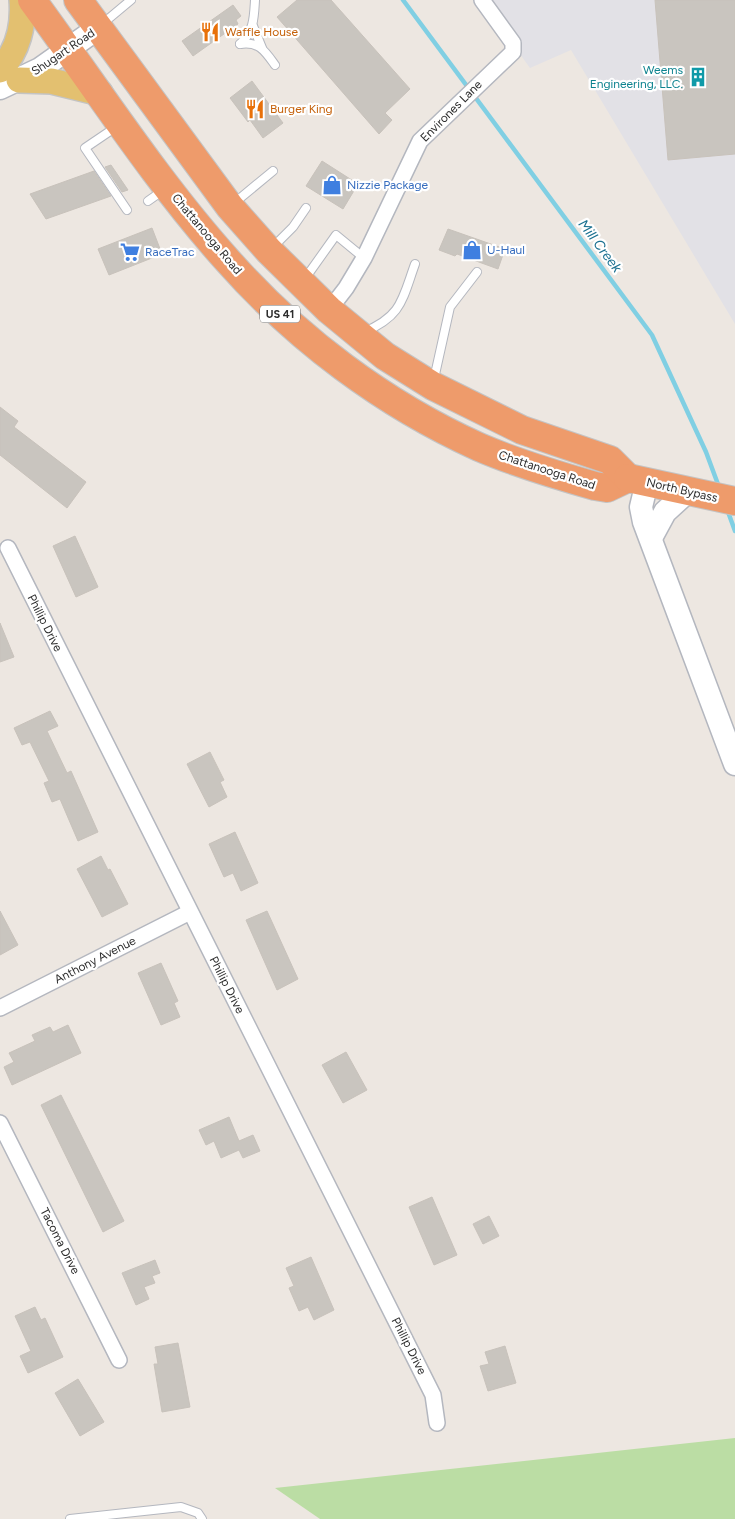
<svg xmlns="http://www.w3.org/2000/svg" width="735" height="1519" font-family="Figtree,sans-serif">
  <rect width="100%" height="100%" fill="#ede7e1"/>
  <path fill="#e2e1e6" d="M481,0H735V324L571,50L530,68Z"/>
  <path fill="#bbdda4" d="M735,1438V1519H320L275,1488Z"/>
  <g fill="none" stroke-linecap="round" stroke-linejoin="round">
    <g stroke="#80cfe3" stroke-width="4.5">
      <path d="M403,0L652,335L706,452L719,487"/>
      <path d="M727,509L735,531"/>
    </g>
  </g>
  <g fill="#c9c5bf" stroke="#c8c2bb">
    <path d="M297,0H331L410,89L385,113L392,120L379,134L277,17Z"/>
    <path d="M655,0H735V154L668,160Z"/>
    <path d="M233,5L241,16L236,20L238,24L193,56L182,41Z"/>
    <path d="M252,81L283,123L263,138L250,120L248,122L230,98Z"/>
    <path d="M322,161L358,184L343,209L306,186Z"/>
    <path d="M111,165L128,190L122,192L105,167Z"/>
    <path d="M94,171L111,196L46,219L30,194Z"/>
    <path d="M152,228L162,254L109,275L98,249Z"/>
    <path d="M448,229L505,249L498,269L457,254L455,256L439,250Z"/>
    <path d="M0,407L18,421L14,427L86,482L67,508L0,455Z"/>
    <path d="M75,536L98,587L76,597L53,546Z"/>
    <path d="M0,623L14,657L0,662Z"/>
    <path d="M50,711L58,726L47,731L67,773L71,771L98,832L78,841L60,799L52,802L44,783L49,781L30,742L22,745L14,728Z"/>
    <path d="M210,752L224,780L220,782L227,797L209,807L187,764Z"/>
    <path d="M235,832L258,883L241,891L233,873L224,877L209,844Z"/>
    <path d="M101,856L108,870L110,869L128,904L102,917L77,869Z"/>
    <path d="M0,911L18,945L0,955Z"/>
    <path d="M267,911L298,979L277,990L246,920Z"/>
    <path d="M161,963L178,1001L174,1003L180,1017L161,1025L138,973Z"/>
    <path d="M68,1025L81,1053L12,1085L4,1067L14,1062L9,1053L35,1041L32,1035L50,1027L53,1032Z"/>
    <path d="M346,1052L367,1090L343,1103L322,1065Z"/>
    <path d="M61,1095L124,1221L103,1232L41,1105Z"/>
    <path d="M229,1117L239,1141L253,1135L260,1151L243,1158L239,1150L221,1158L214,1141L206,1145L199,1130Z"/>
    <path d="M432,1197L457,1255L434,1265L409,1207Z"/>
    <path d="M489,1216L499,1236L483,1244L473,1224Z"/>
    <path d="M311,1257L334,1310L314,1320L308,1307L299,1311L289,1288L294,1286L286,1268Z"/>
    <path d="M155,1260L160,1273L152,1276L155,1283L144,1287L149,1299L136,1305L122,1273Z"/>
    <path d="M35,1307L41,1320L45,1318L63,1357L28,1373L20,1356L31,1351L15,1316Z"/>
    <path d="M178,1343L190,1407L162,1412L154,1364H158L155,1347Z"/>
    <path d="M505,1346L516,1383L488,1391L480,1366L489,1364L485,1352Z"/>
    <path d="M78,1379L104,1422L80,1436L55,1393Z"/>
  </g>
  <g fill="none" stroke-linecap="round" stroke-linejoin="round">
    <defs>
      <g id="lane">
        <path d="M101,25L131,0"/>
        <path d="M253,26L262,48"/>
        <path d="M240,44C254,32 254,17 255,0"/>
        <path d="M240,44C259,41 265,51 275,65"/>
        <path d="M116,127L85,148L127,210"/>
        <path d="M148,201L165,189"/>
        <path d="M233,204L273,171"/>
        <path d="M272,248L293,227L306,208"/>
        <path d="M304,280L336,235L364,258"/>
        <path d="M364,332C402,316 402,300 415,264"/>
        <path d="M434,379L450,307L477,272"/>
        <path d="M70,1519L181,1507L198,1513L202,1519"/>
      </g>
      <g id="street">
        <path d="M329,310L346,288L364,258L420,141L513,52V43L482,0"/>
        <path d="M8,548L433,1395L437,1423"/>
        <path d="M0,1008L190,912"/>
        <path d="M0,1123L119,1360"/>
      </g>
      <g id="secondary">
        <path d="M0,88L40,69L98,28"/>
        <path d="M647,482L641,507L644,522L735,764"/>
        <path d="M652,536L665,512L687,492"/>
      </g>
      <g id="primary">
        <path d="M0,70C18,51 24,25 22,0"/>
        <path d="M19,80L51,81L100,93"/>
      </g>
      <g id="highway">
        <path d="M32,0C96,87 156,181 228,261C297,339 384,404 479,447C516,463 556,475 595,486L607,488L628,478"/>
        <path d="M78,0L230,207L269,251L329,310L385,356L433,386L522,430L610,460L628,478"/>
        <path d="M628,478L735,501"/>
      </g>
    </defs>
    <use href="#lane" stroke="#b4b7bf" stroke-width="10"/>
    <use href="#street" stroke="#b4b7bf" stroke-width="18"/>
    <use href="#secondary" stroke="#b4b7bf" stroke-width="25"/>
    <use href="#primary" stroke="#c4c4c4" stroke-width="28"/>
    <use href="#highway" stroke="#c4c4c4" stroke-width="30"/>
    <use href="#lane" stroke="#fff" stroke-width="8"/>
    <use href="#street" stroke="#fff" stroke-width="15"/>
    <use href="#secondary" stroke="#fff" stroke-width="22"/>
    <use href="#primary" stroke="#e3c070" stroke-width="25"/>
    <use href="#highway" stroke="#ee9b6b" stroke-width="28"/>
  </g>
  <defs>
    <symbol id="restaurant-bare" viewBox="-9 -9 18 18"><path d="M-5-6h1v4h1v-4h1v4h1v-4h1v5L-1.5 .5V6h-2V.5L-5-1ZM5-6V6H3V1.5H1.5Q1.5-4 5-6Z" fill="#e8710a" stroke="#fff" stroke-width="2.5" paint-order="stroke"/></symbol>
    <symbol id="building-bare" viewBox="-9 -9 18 18"><path d="M-4-6H4V6H1V3H-1V6H-4ZM-2.5-4.3h1.7v1.8h-1.7ZM.8-4.3h1.7v1.8H.8ZM-2.5-1h1.7V.8h-1.7ZM.8-1h1.7V.8H.8Z" fill="#0f9aa8" stroke="#fff" stroke-width="2.5" paint-order="stroke"/></symbol>
    <symbol id="shop-bare" viewBox="-9 -9 18 18"><path d="M-5-2.5h2.3a2.7 3.5 0 0 1 5.4 0H5L5.5 6h-11ZM-1.5-2.5h3a1.5 2.3 0 0 0-3 0Z" fill="#3f7fe0" stroke="#fff" stroke-width="2.5" paint-order="stroke"/></symbol>
    <symbol id="supermarket-bare" viewBox="-9 -9 18 18"><path d="M-6-5.5h2.5l.6 2H6L4.5 2H-2.5L-4.4-4H-6ZM-1.5 3.2a1.3 1.3 0 1 0 .1 0ZM3 3.2a1.3 1.3 0 1 0 .1 0Z" fill="#3f7fe0" stroke="#fff" stroke-width="2.5" paint-order="stroke"/></symbol>
  </defs>
  <g fill-rule="evenodd">
    <use href="#restaurant-bare" x="196" y="18" width="28" height="28"/>
    <use href="#building-bare" x="684" y="63" width="28" height="28"/>
    <use href="#restaurant-bare" x="241" y="95" width="28" height="28"/>
    <use href="#shop-bare" x="318" y="171" width="28" height="28"/>
    <use href="#shop-bare" x="458" y="236" width="28" height="28"/>
    <use href="#supermarket-bare" x="116" y="238" width="28" height="28"/>
  </g>
  <g text-anchor="middle" dominant-baseline="central" stroke-width="4.5" stroke-linejoin="round" paint-order="stroke">
    <rect fill="#fff" stroke="#6c6c6c" stroke-width="1" x="260" y="305.5" width="40" height="17" rx="4"/>
    <g font-size="11" font-weight="bold" fill="#2d2d2d">
      <text x="280" y="314">US 41</text>
    </g>
    <g font-size="12" fill="#c56008" stroke="#fff" text-anchor="start">
      <text x="225" y="32">Waffle House</text>
      <text x="270" y="109">Burger King</text>
    </g>
    <g font-size="12" fill="#2d2d2d" stroke="#fff">
      <text transform="translate(63 52) rotate(-34)">Shugart Road</text>
      <text transform="translate(451 111) rotate(-45)">Environes Lane</text>
      <text transform="translate(207 234) rotate(50)">Chattanooga Road</text>
      <text transform="translate(547 470) rotate(18)">Chattanooga Road</text>
      <text transform="translate(682 490) rotate(13)">North Bypass</text>
      <text transform="translate(45 623) rotate(63)">Phillip Drive</text>
      <text transform="translate(95 960) rotate(-27)">Anthony Avenue</text>
      <text transform="translate(227 985) rotate(63)">Phillip Drive</text>
      <text transform="translate(60 1241) rotate(63)">Tacoma Drive</text>
      <text transform="translate(409 1346) rotate(63)">Phillip Drive</text>
    </g>
    <g font-size="12" fill="#0d838f" stroke="#fff" text-anchor="end">
      <text x="683" y="70">Weems<tspan x="683" dy="14">Engineering, LLC.</tspan></text>
    </g>
    <g font-size="12" fill="#366cbe" stroke="#fff" text-anchor="start">
      <text x="347" y="185">Nizzie Package</text>
      <text x="487" y="250">U-Haul</text>
      <text x="145" y="252">RaceTrac</text>
    </g>
    <g font-size="14" font-style="italic" fill="#1c7191" stroke="#fff">
      <text transform="translate(600 246) rotate(53)">Mill Creek</text>
    </g>
  </g>
</svg>
